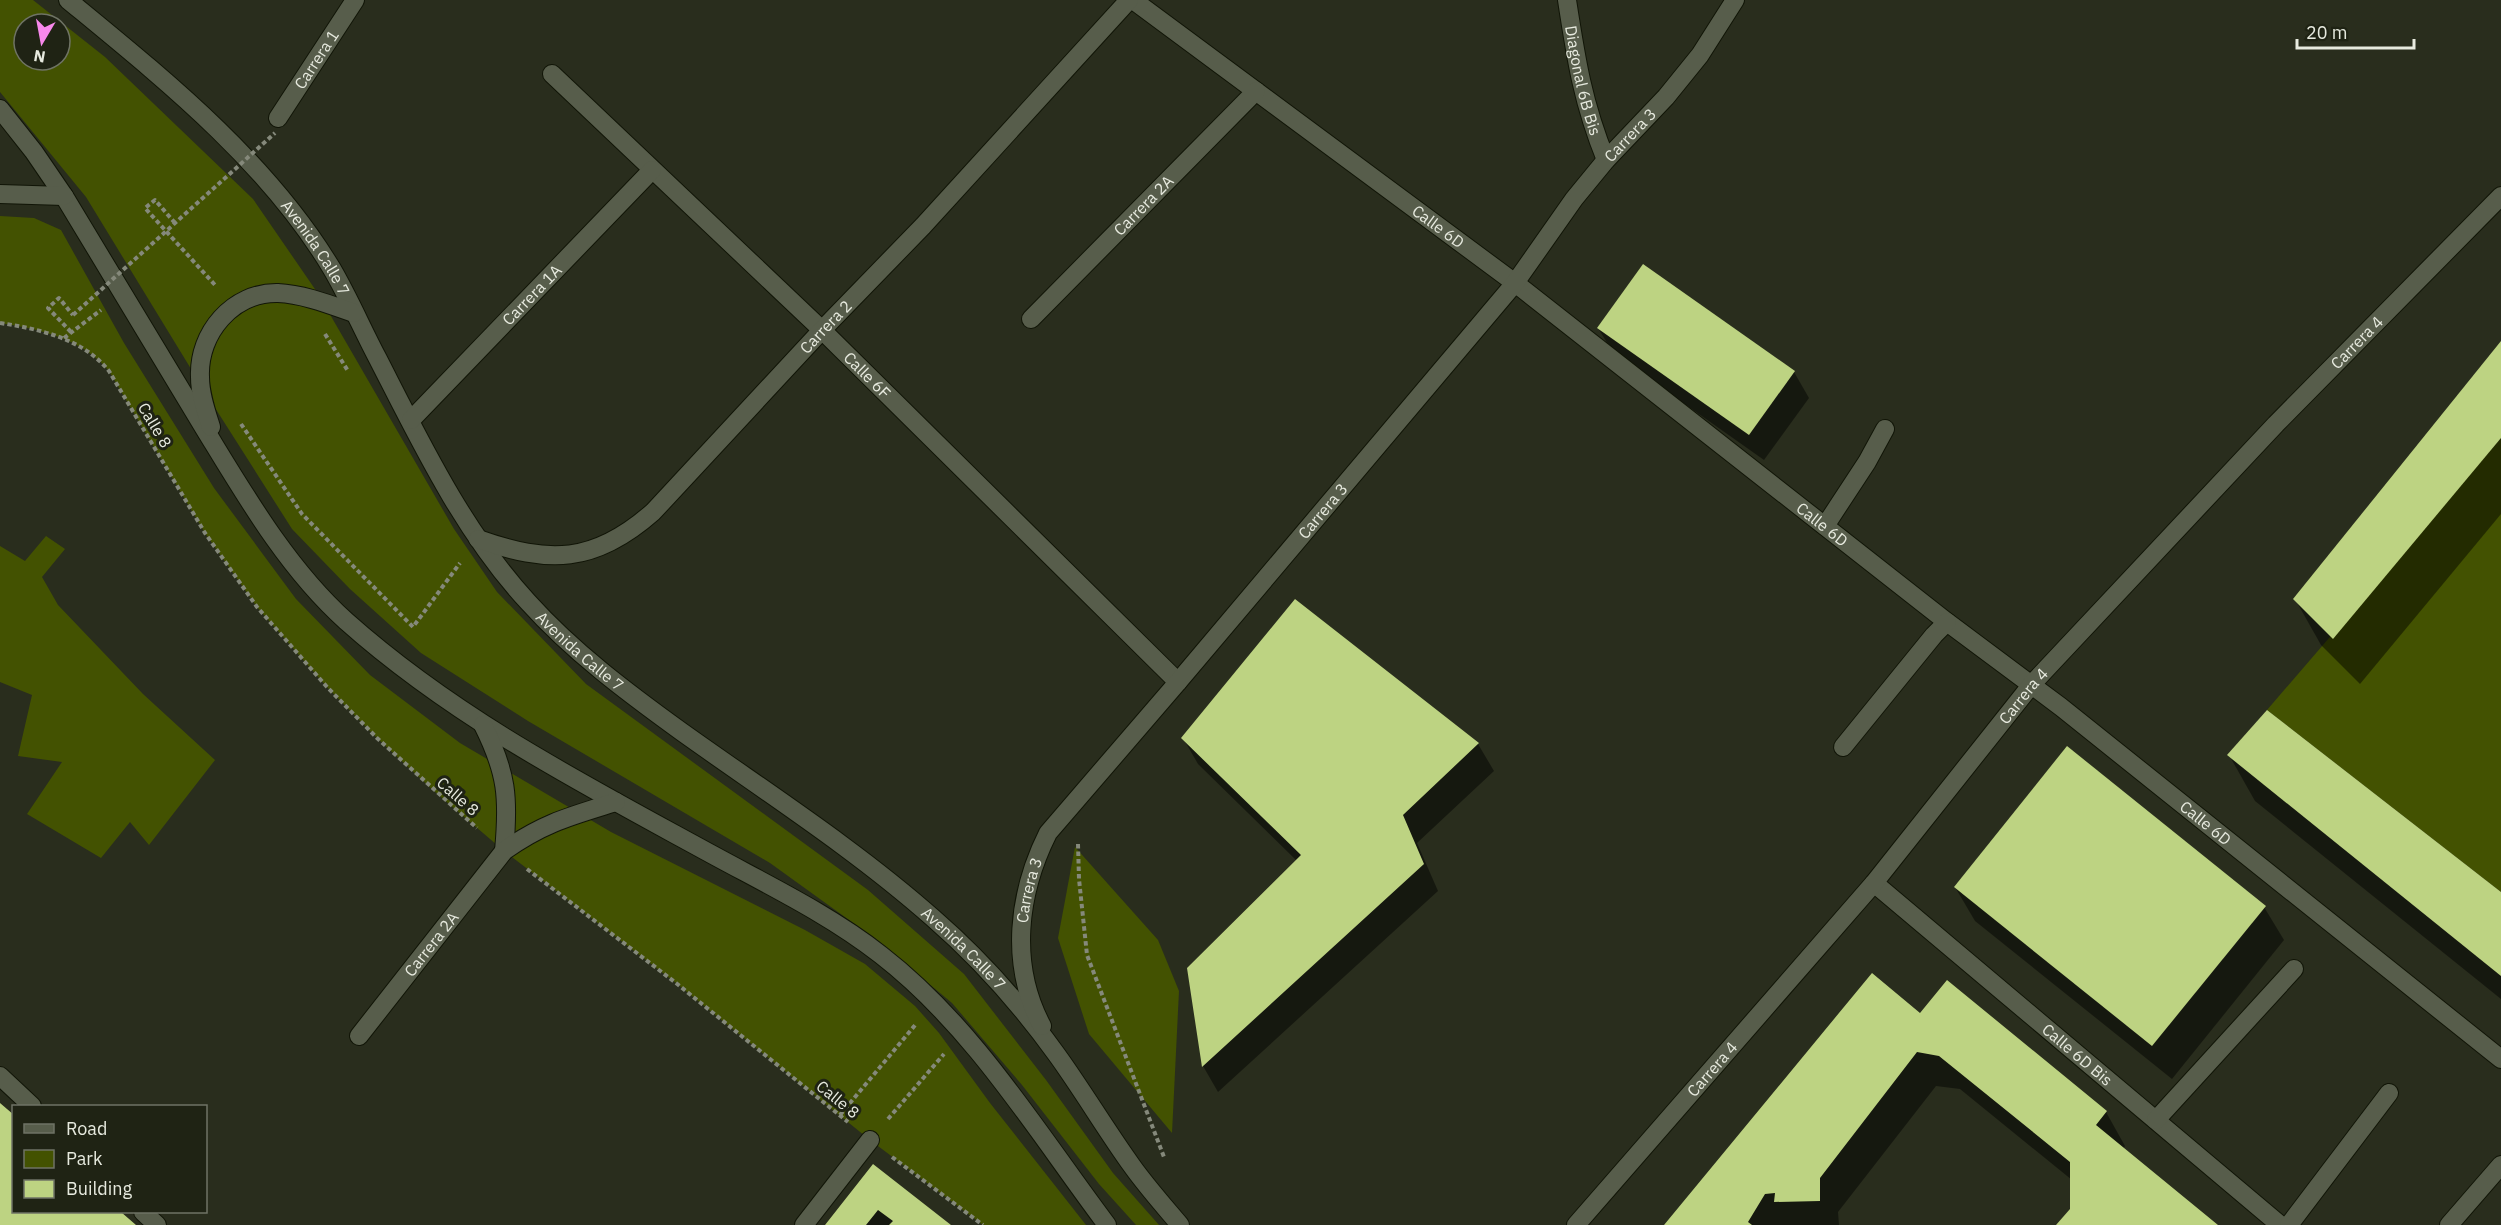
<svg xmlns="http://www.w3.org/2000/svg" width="2501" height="1225" font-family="'IBM Plex Sans',sans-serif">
  <rect width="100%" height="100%" fill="#292d1d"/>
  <g fill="#435201" fill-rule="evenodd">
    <path d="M0,0H33L105,57L253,199L317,292L454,529L497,592L586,684L868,890L964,974L1046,1080L1113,1173L1159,1225H1136L1099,1184L1022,1085L952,1003L874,938L770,863L528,721L421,653L350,589L292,529L210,400L86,197L0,92ZM24,24H60V60H24Z"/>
    <path d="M0,216L34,218L61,230L124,343L214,488L296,599L370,675L460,743L611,832L805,930L865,964L915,1006L939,1033L990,1103L1086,1225H983L870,1140L676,983L504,851L434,791L377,738L327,687L257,607L205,533L109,371C83,339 40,329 0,323Z"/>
    <path d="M2501,438V892L2267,710Z"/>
    <path d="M46,536L65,549L42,577L58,605L143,694L215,760L149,845L130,822L101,858L27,814L62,762L18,756L32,695L0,682V546L25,561Z"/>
    <path d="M1075,847L1158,940L1179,991L1172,1133L1089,1034L1058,938Z"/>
  </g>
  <g fill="#0007">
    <path d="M1598,328L1794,372L1809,398L1764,460L1614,354Z"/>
    <path d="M2501,343V514L2360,684L2321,645L2295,599Z"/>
    <path d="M1295,601L1478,744L1494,771L1417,843L1438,891L1218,1092L1203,1066L1189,968L1297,861L1198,764L1183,738Z"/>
    <path d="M2229,755L2501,894V999L2255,801Z"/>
    <path d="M1955,887L2264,907L2284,940L2172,1079L1975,921Z"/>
    <path d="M1920,1015L2106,1112L2125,1146L2123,1149L2216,1225H2058L2072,1209V1180L1960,1089L1936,1086L1838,1212L1839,1225H1666Z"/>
    <path d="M0,1105L14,1212H118L133,1225H0Z"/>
    <path d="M873,1166L948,1225H827Z"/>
  </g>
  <g fill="#bdd382">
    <path d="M1643,264L1795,371L1749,435L1597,328Z"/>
    <path d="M2501,341V438L2333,639L2293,599Z"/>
    <path d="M1295,599L1479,743L1403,815L1424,864L1202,1067L1187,968L1301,855L1181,738Z"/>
    <path d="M2267,710L2501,892V976L2227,755Z"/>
    <path d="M2067,746L2266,906L2152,1046L1954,887Z"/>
    <path d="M1872,973L1920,1013L1947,980L2107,1111L2096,1125L2218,1225H2056L2070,1209V1162L1939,1056L1917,1052L1820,1178V1201L1774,1202L1775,1193L1765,1194L1748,1222L1752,1225H1664Z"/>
    <path d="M0,1103L14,1115V1212H121L136,1225H0Z"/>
    <path d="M873,1164L951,1225H889L893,1221L878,1210L866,1225H825Z"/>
  </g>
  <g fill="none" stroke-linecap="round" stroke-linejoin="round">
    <defs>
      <g id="minor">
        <path id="s1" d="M68,0C164,79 267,161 332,269C349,298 362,329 378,359C421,443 464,533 528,602C573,652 628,693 682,732C766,792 855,849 933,918C979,958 1021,1005 1057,1055C1083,1091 1106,1130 1132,1166C1147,1187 1164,1206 1180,1225"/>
        <path id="s2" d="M1133,0L1515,283L1947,622L2061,707L2501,1059"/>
        <path id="s3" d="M1567,0C1576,59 1583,104 1606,160"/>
        <path id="s4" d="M552,74L822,330L1178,682"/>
        <path d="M0,109L34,152L64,196C111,273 157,351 204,428C245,495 287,568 346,621C456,719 585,785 713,855C770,886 830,915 881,955C974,1027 1037,1132 1107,1225"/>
        <path id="s5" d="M278,118L355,0"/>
        <path d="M0,194L64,196"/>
        <path id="s6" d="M1031,319L1256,91"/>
        <path id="s7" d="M411,420L652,170"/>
        <path d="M211,427C206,411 200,394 200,377C198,333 233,292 278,293C303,294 331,305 354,313"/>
        <path d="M1825,526L1867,462L1885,429"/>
        <path id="s8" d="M478,539C549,564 594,564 653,512L822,330L923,226L1129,0"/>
        <path d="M483,725C507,773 509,798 504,851"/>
        <path d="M1843,747L1934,635L1947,622"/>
        <path id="s9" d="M1874,883L2280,1225"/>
        <path id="s10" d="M1042,1026C1009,964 1018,893 1048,833L1178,682L1515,283L1574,199L1606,160L1666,97L1700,55L1735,0"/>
        <path id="s11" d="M359,1036L504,851C543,823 571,816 616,802"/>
        <path d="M0,1076L32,1106"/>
        <path d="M2156,1120L2294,969"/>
        <path d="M143,1212L157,1225"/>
        <path d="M804,1225L870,1140"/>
        <path id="s12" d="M1576,1225L1874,883L2032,684L2276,424L2501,196"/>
        <path d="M2289,1225L2389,1093"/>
        <path d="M2449,1225L2501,1165"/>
      </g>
    </defs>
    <use href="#minor" stroke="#111507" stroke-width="20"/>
    <g stroke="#85897b" stroke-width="4" stroke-dasharray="4.5 3" stroke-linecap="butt">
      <path d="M175,223L155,200L145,208L215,285"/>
      <path d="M0,323C40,329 83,339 109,371L205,533L257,607L327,687L377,738L477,828"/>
      <path d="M71,332L48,308L59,298L73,315"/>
      <path d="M325,334L348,371"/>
      <path d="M64,338L101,310"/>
      <path d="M241,424L302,514L413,627L460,563"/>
      <path d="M1078,844L1079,879L1087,955L1164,1157"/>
      <path d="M527,869L676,983L848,1122"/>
      <path d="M840,1115L916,1024"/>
      <path d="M888,1119L944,1054"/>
      <path d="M892,1157L983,1225"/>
    </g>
    <use href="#minor" stroke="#575d4b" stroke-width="18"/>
    <path stroke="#85897b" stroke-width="4" stroke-dasharray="4.5 3" stroke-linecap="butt" d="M73,315L275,133"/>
  </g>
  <g text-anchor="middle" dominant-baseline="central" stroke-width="6" stroke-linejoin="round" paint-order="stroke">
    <g font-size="16" fill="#e7eadf" stroke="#1f2314">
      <text stroke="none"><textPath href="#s5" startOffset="70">Carrera 1</textPath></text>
      <text stroke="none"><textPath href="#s3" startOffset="82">Diagonal 6B Bis</textPath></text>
      <text stroke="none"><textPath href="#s10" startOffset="1110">Carrera 3</textPath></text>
      <text stroke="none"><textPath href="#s6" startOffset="160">Carrera 2A</textPath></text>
      <text stroke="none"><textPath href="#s2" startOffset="380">Calle 6D</textPath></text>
      <text stroke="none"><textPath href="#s1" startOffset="352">Avenida Calle 7</textPath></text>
      <text stroke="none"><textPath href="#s7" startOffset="174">Carrera 1A</textPath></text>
      <text stroke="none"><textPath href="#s8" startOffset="442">Carrera 2</textPath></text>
      <text stroke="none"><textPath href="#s12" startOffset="1179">Carrera 4</textPath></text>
      <text stroke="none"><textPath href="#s4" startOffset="436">Calle 6F</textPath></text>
      <text transform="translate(155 425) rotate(59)">Calle 8</text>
      <text stroke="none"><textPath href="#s10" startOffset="624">Carrera 3</textPath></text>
      <text stroke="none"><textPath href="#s2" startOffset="866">Calle 6D</textPath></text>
      <text stroke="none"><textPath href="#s1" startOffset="838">Avenida Calle 7</textPath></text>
      <text stroke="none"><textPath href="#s12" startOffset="693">Carrera 4</textPath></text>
      <text transform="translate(458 796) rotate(41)">Calle 8</text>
      <text stroke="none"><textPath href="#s2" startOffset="1352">Calle 6D</textPath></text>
      <text stroke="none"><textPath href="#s10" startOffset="140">Carrera 3</textPath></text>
      <text stroke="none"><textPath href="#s11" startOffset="117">Carrera 2A</textPath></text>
      <text stroke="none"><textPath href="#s1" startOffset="1324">Avenida Calle 7</textPath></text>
      <text stroke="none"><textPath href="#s9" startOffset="266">Calle 6D Bis</textPath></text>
      <text stroke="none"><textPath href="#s12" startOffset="207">Carrera 4</textPath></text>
      <text transform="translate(838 1099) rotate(39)">Calle 8</text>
    </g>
  </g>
  <rect x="12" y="1105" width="195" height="108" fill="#1f2314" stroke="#6f7365" stroke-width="1.5"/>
  <rect x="24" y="1124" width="30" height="9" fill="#575d4b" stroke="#6f7365" stroke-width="1.5"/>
  <text x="66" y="1135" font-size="18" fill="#e7eadf">Road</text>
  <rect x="24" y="1150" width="30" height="18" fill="#435201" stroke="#6f7365" stroke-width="1.5"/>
  <text x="66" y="1165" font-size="18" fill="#e7eadf">Park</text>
  <rect x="24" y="1180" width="30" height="18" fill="#bdd382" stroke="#6f7365" stroke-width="1.5"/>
  <text x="66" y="1195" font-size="18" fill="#e7eadf">Building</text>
  <g transform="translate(42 42) rotate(190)"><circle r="28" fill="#1f2314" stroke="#6f7365" stroke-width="1.5"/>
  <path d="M0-4.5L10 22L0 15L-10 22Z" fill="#f788eb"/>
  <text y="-9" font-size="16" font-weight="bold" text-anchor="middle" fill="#e7eadf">N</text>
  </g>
  <path d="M2297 39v9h117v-9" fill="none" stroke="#e7eadf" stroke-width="3"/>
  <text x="2306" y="39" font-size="18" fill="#e7eadf" stroke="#1f2314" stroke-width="4.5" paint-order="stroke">20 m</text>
</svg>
